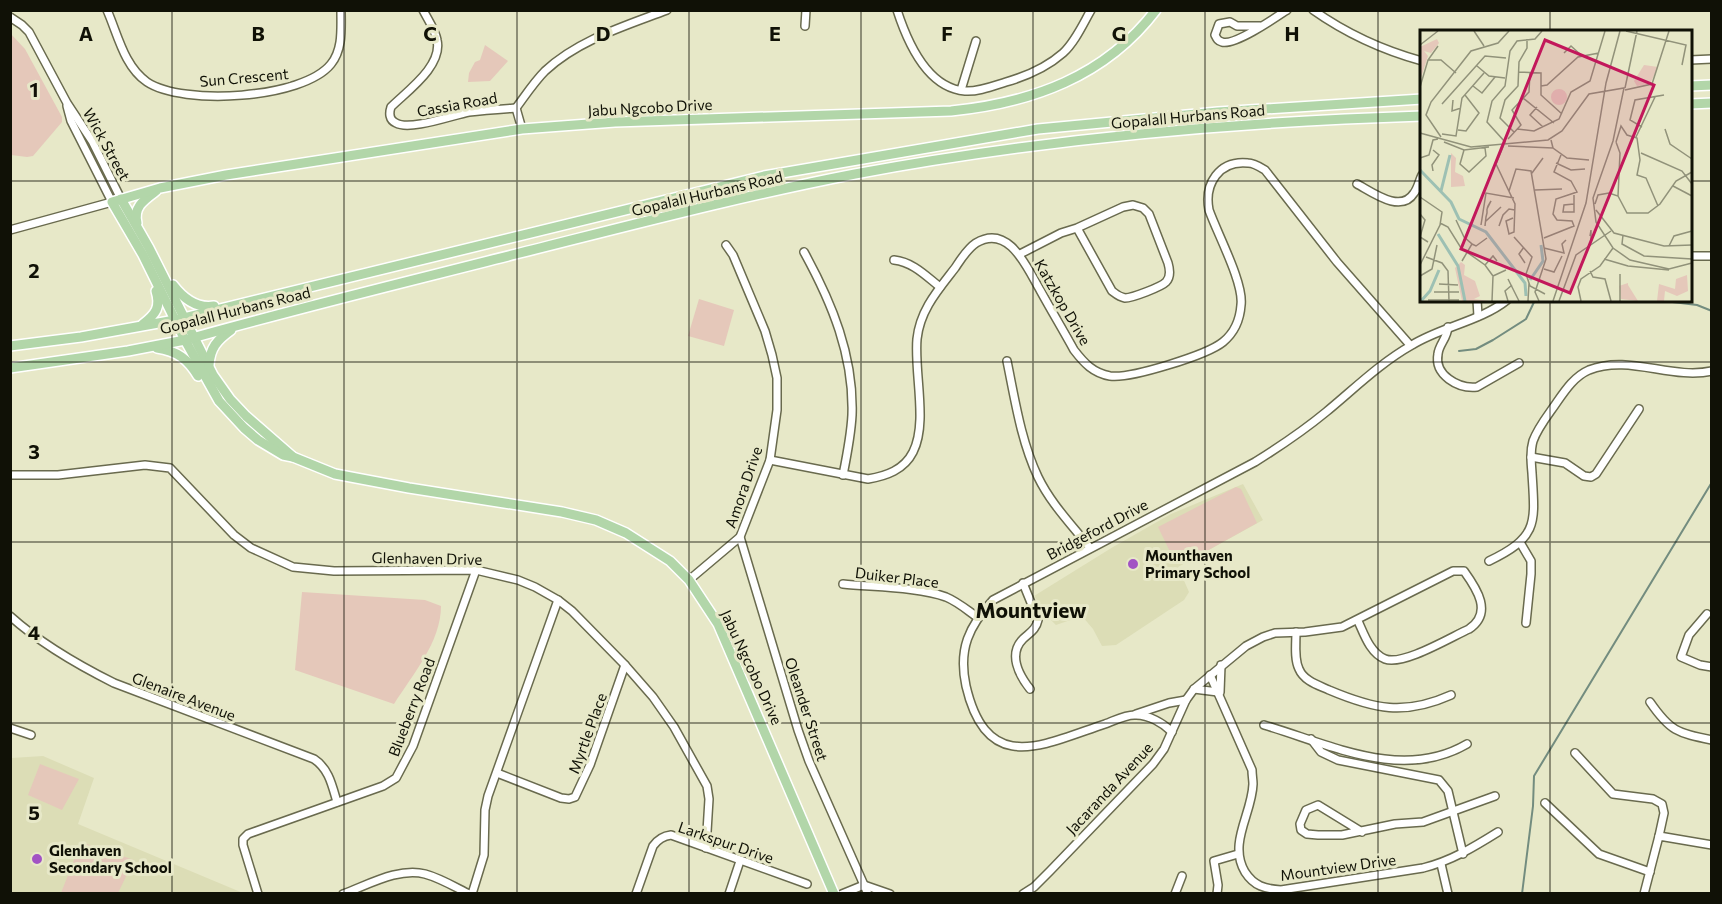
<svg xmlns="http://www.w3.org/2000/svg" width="1722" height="904" font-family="Commissioner,sans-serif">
  <rect width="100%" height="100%" fill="#e7e8c8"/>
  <g fill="#dcddb6">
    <path d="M1243,484L1263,520L1178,567L1189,592L1184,600L1116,645L1102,646L1093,629L1082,616L1056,625L1049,618L1034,596L1113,547L1171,514Z"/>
    <path d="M43,756L94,778L78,824L243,893L11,894V758Z"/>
  </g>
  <g fill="#e5c8ba">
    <path d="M10,33L25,49L62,117V122L33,156L27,157L11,155Z"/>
    <path d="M485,45L508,61L490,81L468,82L469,73L475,62L480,60Z"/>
    <path d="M699,299L734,310L724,346L688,336Z"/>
    <path d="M1236,487L1241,489L1257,523L1187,562L1174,560L1158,527Z"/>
    <path d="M302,592L425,600L441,606C441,642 413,674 394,704L295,670Z"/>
    <path d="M40,764L79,779L62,810L28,795Z"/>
    <path d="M81,842L134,860L118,893H61Z"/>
  </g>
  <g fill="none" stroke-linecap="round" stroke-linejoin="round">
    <g stroke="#738c7f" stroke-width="2">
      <path d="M1656,300L1697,305L1712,311"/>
      <path d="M1459,351L1476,349L1493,340L1526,319L1535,300"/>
      <path d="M1522,894L1533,806L1534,776L1712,482"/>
    </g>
    <defs>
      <g id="minor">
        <path d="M107,10C118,35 124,66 147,82C183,106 303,99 331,64C343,49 341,29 341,10"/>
        <path d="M423,10C428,20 435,29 437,40C443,66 407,91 391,107C389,113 389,120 396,123C410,131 453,115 469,112C485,110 501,109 516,108"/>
        <path d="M897,10C907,41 927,88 965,91C978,92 993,86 1006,82C1027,76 1046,68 1063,53C1075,42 1083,24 1091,10"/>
        <path d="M1313,10C1347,34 1382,50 1422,61"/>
        <path d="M10,17L22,25L29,32L67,103L92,141L121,199"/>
        <path d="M805,26L806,10"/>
        <path d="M1260,26H1237L1230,22L1219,24L1215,35C1217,39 1218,41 1222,42C1234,46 1275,18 1287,10"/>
        <path d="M1690,60L1712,59"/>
        <path d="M961,90L976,41"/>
        <path d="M516,108C525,96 534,82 545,71C578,40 625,26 667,10"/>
        <path d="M516,108L522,129"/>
        <path d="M1357,184C1372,192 1401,214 1414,193C1418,188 1419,181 1422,175"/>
        <path d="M10,230L112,202L71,121L67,106"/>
        <path d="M804,252C832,303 854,356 852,415C851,435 847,455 843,475"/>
        <path d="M1020,254L1061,233L1077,228L1123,207L1133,205L1143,208L1149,214L1168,263C1170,270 1171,277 1166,282C1161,287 1132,298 1125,298C1119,297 1116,294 1112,291L1077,228"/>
        <path d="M1690,256H1712"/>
        <path d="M894,260C913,262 926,276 940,287"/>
        <path d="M1477,300L1478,316"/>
        <path d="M1448,327C1447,339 1439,344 1438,354C1434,375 1458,389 1477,387L1519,363"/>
        <path d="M1007,361C1015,400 1021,441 1038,477C1051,504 1072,525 1090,548"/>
        <path d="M1531,457L1565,463L1584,476L1591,477L1596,474L1639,409"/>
        <path d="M770,460L868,479C886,476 904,470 913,452C928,423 914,373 917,339C920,310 938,290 955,268C961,259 967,249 976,243C1009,223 1027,268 1040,290C1051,310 1063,330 1074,350C1084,363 1093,373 1110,376C1130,379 1207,355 1223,342C1234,333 1240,319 1241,305C1244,283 1217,233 1209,210C1204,184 1219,160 1248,163C1254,163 1260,167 1265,170L1337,262L1410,345"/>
        <path d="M10,475H58L145,465L170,468L234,535L251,548L293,567L334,571L476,570L518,580L535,587L558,600L572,611L625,665L653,697L674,727L707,786L709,799L706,848"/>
        <path d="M740,537L798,730L809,761L868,894"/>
        <path d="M1521,544L1531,561V574L1526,623"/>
        <path d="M1489,561C1539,537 1535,523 1532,473C1531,462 1530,451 1533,441C1538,427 1549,414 1557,402C1566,389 1575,376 1589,370C1629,354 1671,380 1712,371"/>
        <path d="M689,580L740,537L770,460L777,410V378L772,355L765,331L733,255L726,245"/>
        <path d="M1023,583L1038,620C1036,630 1029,633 1023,639C1008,654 1019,675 1030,689"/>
        <path d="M843,584C871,587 920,587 946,597C958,602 967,610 977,617"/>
        <path d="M1707,614L1689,635L1681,657L1700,665L1712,667"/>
        <path d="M10,616C40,643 78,665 114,683L314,759C329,769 332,785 337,802"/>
        <path d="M1296,632C1296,643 1294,659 1299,669C1304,681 1318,685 1329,690C1374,709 1404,716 1451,695"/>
        <path d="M1210,675L1252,770C1252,775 1253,780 1253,784C1252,814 1228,843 1245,872C1254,886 1265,889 1281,890L1423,868C1451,861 1474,847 1498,832"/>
        <path d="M1194,689L1218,692"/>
        <path d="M1220,692L1221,665"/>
        <path d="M1650,702C1670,731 1677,733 1712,740"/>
        <path d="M1136,714L1169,703L1186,700"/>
        <path d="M1264,725C1329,744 1402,782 1467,744"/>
        <path d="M10,728L31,735"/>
        <path d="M1172,732C1163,723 1149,715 1136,715C1126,714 1114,721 1105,724C1042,745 987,776 966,686C958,649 969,626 993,600L1255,462C1279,447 1303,431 1326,412C1354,389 1380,363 1412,345C1441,327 1481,321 1507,300"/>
        <path d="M1311,739L1321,752L1338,760L1439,780L1448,791L1463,854"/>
        <path d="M1575,753L1613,794L1653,799L1662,804L1664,813L1659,836"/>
        <path d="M497,773L561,798L569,799L575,797L590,765L625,665"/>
        <path d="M1545,803L1599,854L1650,872"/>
        <path d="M1362,832L1318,805L1306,810L1300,824L1301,830L1307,834L1318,835H1342L1395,824L1423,822L1495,796"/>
        <path d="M1441,864L1448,894"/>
        <path d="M258,894L243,845V839L248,834L383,786L396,778L413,746L476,570"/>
        <path d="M343,894C368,885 399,867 425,874C440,878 455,887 469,894"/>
        <path d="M472,894L484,855L485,810L488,796L558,600"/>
        <path d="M636,894L653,846C658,839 663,836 671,835L807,884"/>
        <path d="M729,894L740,861"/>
        <path d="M842,894L864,885L890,894"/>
        <path d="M1023,894L1034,887L1050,871L1153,764L1164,749L1186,700L1194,689L1246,646L1263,637L1275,633L1305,632L1342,627L1453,571H1464C1477,589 1493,613 1469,629C1451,637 1403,666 1385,659C1370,653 1364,634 1358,621"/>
        <path d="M1175,894L1182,876"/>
        <path d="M1217,894L1218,885L1214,861L1238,854"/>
        <path d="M1644,894L1659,836L1712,845"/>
      </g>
      <g id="major">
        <path d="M1690,86L1712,85"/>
        <path d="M1690,104L1712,103"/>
        <path d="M121,199L149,248L213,375L230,399L246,416L293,457"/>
        <path d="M137,223C133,207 144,200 156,191"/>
        <path d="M173,285C183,298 196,309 214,306"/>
        <path d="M143,324C156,314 161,307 156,291"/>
        <path d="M10,346L81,337L175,320L764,176L1038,129L1218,112L1422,99"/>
        <path d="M157,348C177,351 188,359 198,376"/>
        <path d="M209,365C210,348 217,340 231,330"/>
        <path d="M10,368L128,351L185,340C294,309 406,282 516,254C628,226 741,196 855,174C1041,139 1233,122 1422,116"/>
        <path d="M834,894L718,624L689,580L670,561L626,533L596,520L562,512L409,488L335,474L293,457L283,455L258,440L244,428L219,401L185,340L143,255L112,202L160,188L226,175L522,129L615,122L951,111C1031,103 1105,77 1156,10"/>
      </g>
    </defs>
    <use href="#minor" stroke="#696a4e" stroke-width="10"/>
    <use href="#major" stroke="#fff" stroke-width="12"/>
    <use href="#minor" stroke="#fff" stroke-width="7"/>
    <use href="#major" stroke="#b2d6a9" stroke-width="9"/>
  </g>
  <path fill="none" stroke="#101106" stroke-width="1.5" stroke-opacity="0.55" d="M172,10V894M344,10V894M517,10V894M689,10V894M861,10V894M1033,10V894M1205,10V894M1378,10V894M1550,10V32M10,181H1422M1690,181H1712M1550,300V894M10,362H1712M10,542H1712M10,723H1712"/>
  <g fill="#a253c4" stroke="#e7e8c8" stroke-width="2">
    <circle cx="1133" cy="564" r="6"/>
    <circle cx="37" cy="859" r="6"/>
  </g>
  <g text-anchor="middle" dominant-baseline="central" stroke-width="6" stroke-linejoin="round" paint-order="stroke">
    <g font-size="15" fill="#101106" stroke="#e7e8c8">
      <text transform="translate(244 77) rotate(-5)">Sun Crescent</text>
      <text transform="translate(457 104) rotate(-10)">Cassia Road</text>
      <text transform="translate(650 107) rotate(-3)">Jabu Ngcobo Drive</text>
      <text transform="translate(1188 116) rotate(-5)">Gopalall Hurbans Road</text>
      <text transform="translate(107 144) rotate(61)">Wick Street</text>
      <text transform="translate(707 193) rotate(-13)">Gopalall Hurbans Road</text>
      <text transform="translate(1063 302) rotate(60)">Katzkop Drive</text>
      <text transform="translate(235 310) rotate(-14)">Gopalall Hurbans Road</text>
      <text transform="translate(743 487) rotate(-71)">Amora Drive</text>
      <text transform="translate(1097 529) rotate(-28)">Bridgeford Drive</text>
      <text transform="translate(427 558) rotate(1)">Glenhaven Drive</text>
      <text transform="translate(897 577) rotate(7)">Duiker Place</text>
      <text transform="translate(752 667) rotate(65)">Jabu Ngcobo Drive</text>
      <text transform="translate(184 696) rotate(21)">Glenaire Avenue</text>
      <text transform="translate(411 707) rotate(-69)">Blueberry Road</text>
      <text transform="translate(807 709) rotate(72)">Oleander Street</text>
      <text transform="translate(587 733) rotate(-70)">Myrtle Place</text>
      <text transform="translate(1109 788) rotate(-47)">Jacaranda Avenue</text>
      <text transform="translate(726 842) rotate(19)">Larkspur Drive</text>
      <text transform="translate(1338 867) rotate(-8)">Mountview Drive</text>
    </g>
    <g font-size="15" font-weight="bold" fill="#101106" stroke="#e7e8c8" text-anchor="start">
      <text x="1145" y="555">Mounthaven<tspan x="1145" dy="17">Primary School</tspan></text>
      <text x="49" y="850">Glenhaven<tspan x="49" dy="17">Secondary School</tspan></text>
    </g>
    <g font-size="21" font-weight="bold" fill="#101106" stroke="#e7e8c8">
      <text x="1031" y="609">Mountview</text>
    </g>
  </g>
  <g transform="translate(1420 30)">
    <rect width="272" height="272" fill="#e7e8c8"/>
    <path d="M17,9L19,13L11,23L4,21L8,26L0,51V17ZM224,35L238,37L230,54L217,56L214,51ZM131 67a8 8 0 1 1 16 0a8 8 0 1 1-16 0ZM31,123L36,128L35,142L43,146L45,156L31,157ZM41,232L45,235L44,245L55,251L60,266L54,269L70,271H42L35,238ZM267,245L268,261L257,266L245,261L244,271H237L239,254L255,259L256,249ZM208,253V255L218,271L201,269L199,256Z" fill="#e5c8ba"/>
    <path fill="none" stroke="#9dc0b3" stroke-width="3" d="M0,140L31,172L39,189L66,202L105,253L106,266M21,161L30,125M18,204L38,236L45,271M110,250L123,231L121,215M1,271L10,261L19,240"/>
    <path fill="none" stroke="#91927a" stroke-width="1.5" d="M54,1L64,16M206,1L266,15L262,35M0,15L18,1M144,23L151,16L161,25M8,30H21L36,43M57,36L69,46L85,48M99,42L121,43V65L142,84M53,56L62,63L75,47M121,56L127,55L158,27L179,23M0,57L8,30L18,16M205,58L217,1M205,60L232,54L249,1M103,68L134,93M33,70L32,81L41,78M22,74L65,26L86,28M117,77L110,85L123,97M222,97L210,90L215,70L244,65M97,99L114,101L139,89L151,62L170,51L185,1M245,99L250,114L272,129M38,100L46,101L59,83L45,65M94,102L80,88L85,70L98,56L99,32L107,18V9M0,103L51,117L128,110L142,101L169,64L204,58L193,111L173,168L176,192L193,218L210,230L249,239L272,233M22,104L36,106L42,68L64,43M21,107L6,85L11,72L51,21L78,13L89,1M216,107L235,67M88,109L101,95L92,80L109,62L110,42M131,110L133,118L147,128L169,130M24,112L44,120L69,117M196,112L201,96L207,105L217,108L220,130L217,145L226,148L238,176M196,112L200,123L198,166M88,116L133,118M13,120L19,125L12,135L13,141M44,120L40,134L49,142L66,126L65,118M221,123L262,141L272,154M0,128L9,125L13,110L18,109M136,133L151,140L165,139M112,143L123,128M253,156L272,166M115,160L142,159M89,161L96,139L111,141L126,229L115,262L119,271M154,165V182H143L144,175L154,174M0,167L22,182L20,195L0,235M175,174L178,165L189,163L198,166L207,183H228L240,174L256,151L272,142M176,180L194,203L244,216L272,215M0,184L5,190L0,207L8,212M93,188L86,191L89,204L94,202L95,174L76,134L85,112L67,92L72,71L85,56L90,21L97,11L115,9L122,1M36,190L44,207L52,214L42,231M66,191L81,177M20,193L28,197L41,218L65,235L73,246L86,240M61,195L66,163L94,168M65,196L66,187L67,183V179L68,176L71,171L67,179M79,196L83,185L89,179L95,180M203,205L202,214L224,226L272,229M170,206L171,200V212M94,207L112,227L106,244L110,256L125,264M124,208L154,196L152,191L137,190L133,184L136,169L157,162L151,151L134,142L141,125M52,214L56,216L67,208M249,216L254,206L272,201M104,217L99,224L105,233M124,218L144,223L142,214L146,210M6,227L22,233L28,241L29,271M184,229L208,236L249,240M65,235L73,226L77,231M124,239L134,242L142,226M170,241L173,247L185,249L191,271M0,246L12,239L17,215M88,249L99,271M19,254L38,255M14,262H39M8,270H39M72,271L73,246M88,271L85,261L92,255M108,271L109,253M133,271L166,173L186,53L200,1M139,271L156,225L191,201M161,271L158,257L161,249L180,236L193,218M200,271V244"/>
    <path fill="#c2185b" fill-opacity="0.15" stroke="#c2185b" stroke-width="3" d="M125,10L234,55L150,263L41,219Z"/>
    <rect width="272" height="272" fill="none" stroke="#101106" stroke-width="3"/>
  </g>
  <g font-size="20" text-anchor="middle" font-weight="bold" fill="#101106" stroke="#e7e8c8" stroke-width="6" stroke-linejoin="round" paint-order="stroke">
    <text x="86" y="41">A</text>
    <text x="258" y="41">B</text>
    <text x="430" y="41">C</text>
    <text x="603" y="41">D</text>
    <text x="775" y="41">E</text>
    <text x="947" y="41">F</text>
    <text x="1119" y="41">G</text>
    <text x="1292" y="41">H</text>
    <text x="34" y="97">1</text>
    <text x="34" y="278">2</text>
    <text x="34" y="459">3</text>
    <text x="34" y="640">4</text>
    <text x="34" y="820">5</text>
  </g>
  <rect width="1722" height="904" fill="none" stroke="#101106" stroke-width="24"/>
</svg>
